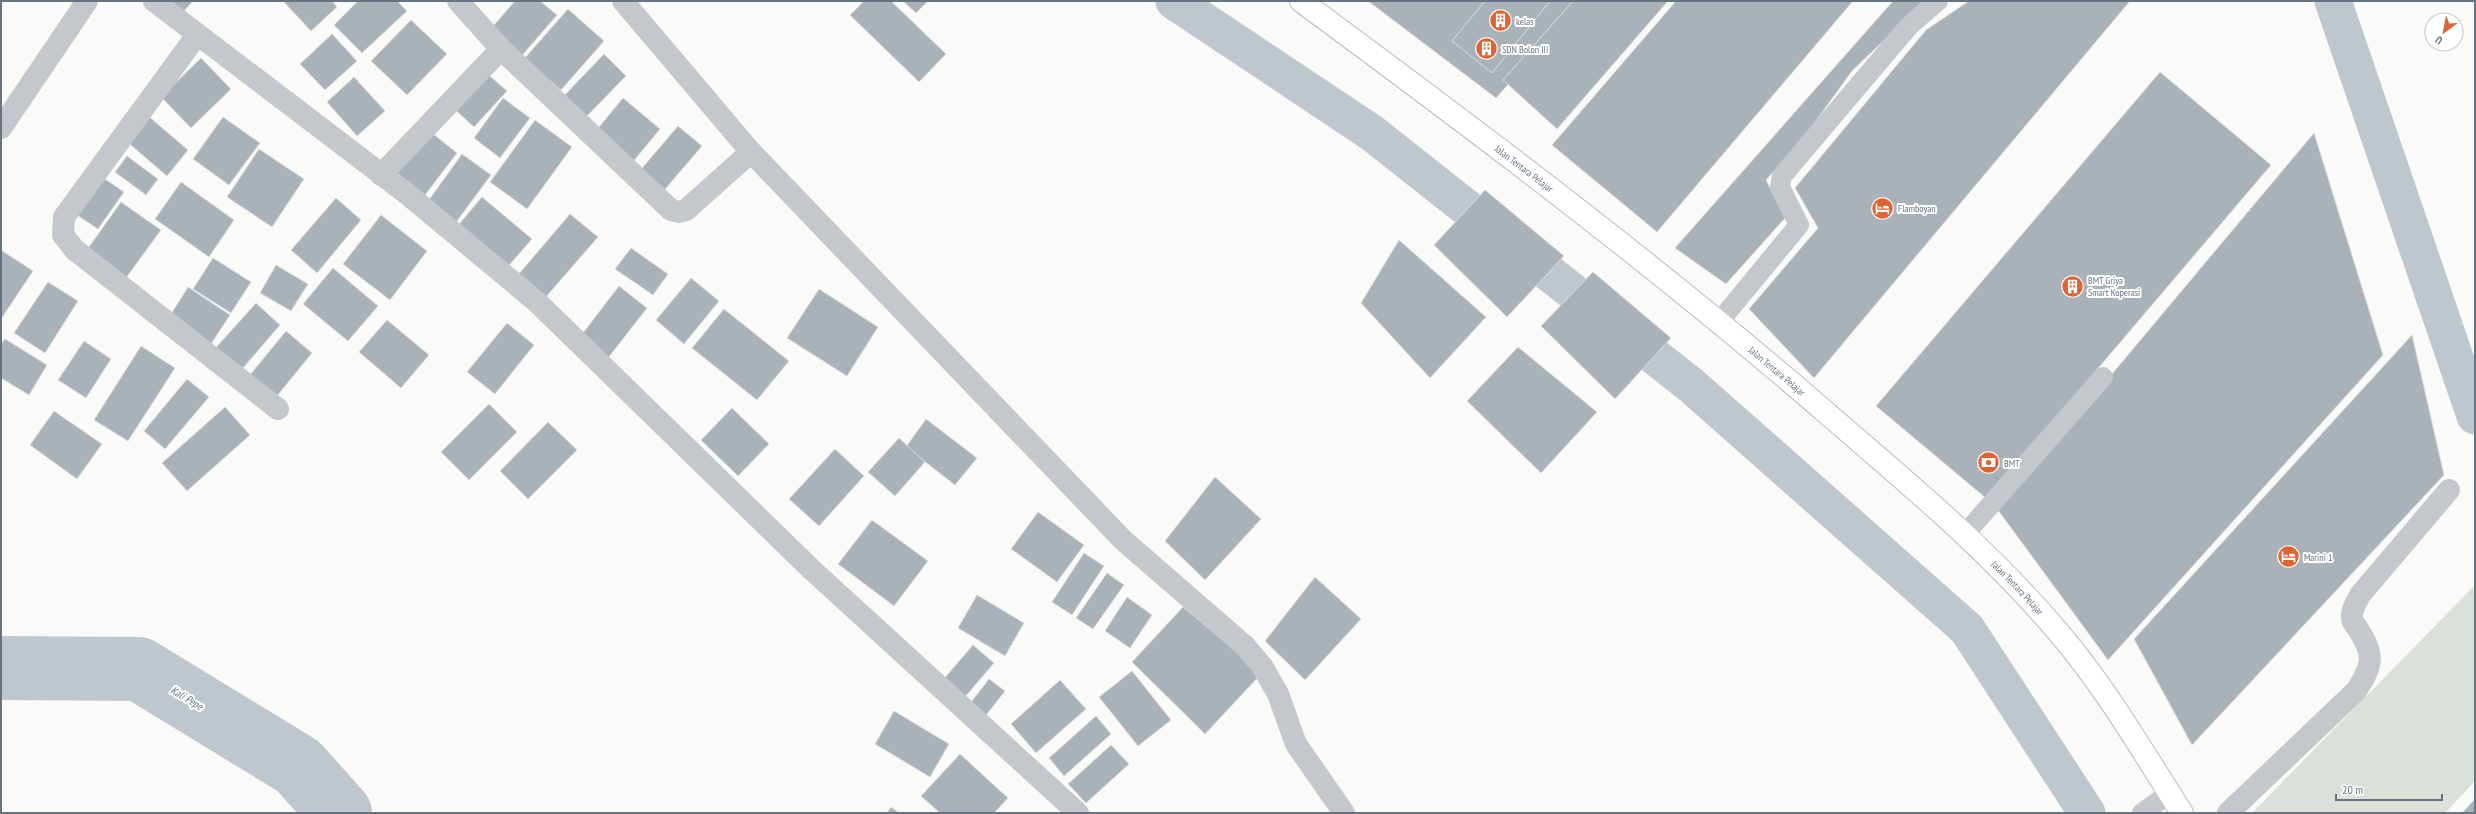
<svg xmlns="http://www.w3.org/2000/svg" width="2476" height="814" font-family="'PT Sans Narrow',sans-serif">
  <rect width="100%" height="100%" fill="#fafaf8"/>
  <path fill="#dbe1d9" d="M2475,585V781L2445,813H2252Z"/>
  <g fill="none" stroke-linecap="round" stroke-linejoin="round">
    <g stroke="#bec7cd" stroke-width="37">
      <path d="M1174,1L1372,133L1692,386L1967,629L2087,813"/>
      <path d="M2333,1L2475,416"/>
    </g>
    <path stroke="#bec7cd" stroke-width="64" d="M1,668L139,669L298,766L340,813"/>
  </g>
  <g fill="#aab2b9" stroke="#dcdcda">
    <path d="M168,1H193L182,13Z"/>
    <path d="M283,1H332L337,7L311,31Z"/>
    <path d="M358,1H397L407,11L362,53L334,25Z"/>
    <path d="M515,1H540L557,15L519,59L488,32Z"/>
    <path d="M864,1H891L946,54L919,82L850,15Z"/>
    <path d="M903,1H928L916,13Z"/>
    <path d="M1368,1H1582L1496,98Z"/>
    <path d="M1485,1H1550L1492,73L1452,41Z"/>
    <path d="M1573,1H1668L1557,129L1503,80Z"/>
    <path d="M1676,1H1853L1657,232L1552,145Z"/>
    <path d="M1893,1H1925L1852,71L1805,136L1766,180L1785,218L1726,284L1675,248Z"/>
    <path d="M1969,1H2130L1814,378L1749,309L1818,228L1795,188L1926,30Z"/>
    <path d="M568,9L604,41L561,90L524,59Z"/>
    <path d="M411,20L447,54L407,95L371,61Z"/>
    <path d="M332,34L357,61L325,90L300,64Z"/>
    <path d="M604,54L626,76L583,120L561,99Z"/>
    <path d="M201,58L231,89L191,128L161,97Z"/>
    <path d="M484,71L507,91L474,127L451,106Z"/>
    <path d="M2160,72L2271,165L1987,499L1876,406Z"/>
    <path d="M354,77L385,111L357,136L327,102Z"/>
    <path d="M503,98L530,118L500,158L474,138Z"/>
    <path d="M623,98L660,129L632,163L595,132Z"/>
    <path d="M147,115L188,150L167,176L125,140Z"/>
    <path d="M223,117L260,143L229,185L193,159Z"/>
    <path d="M535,120L572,147L527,209L490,182Z"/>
    <path d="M678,126L702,146L660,195L637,174Z"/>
    <path d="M427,129L457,153L425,195L394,173Z"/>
    <path d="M2314,133L2383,355L2108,660L1998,510Z"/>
    <path d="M259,149L304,179L272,227L227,197Z"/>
    <path d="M462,154L491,175L454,225L426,204Z"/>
    <path d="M127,156L158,179L146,195L115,172Z"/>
    <path d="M99,175L124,192L98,229L74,213Z"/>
    <path d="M181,182L234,220L209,257L155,219Z"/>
    <path d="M1485,190L1564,256L1507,317L1434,245Z"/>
    <path d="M482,197L532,239L504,271L455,229Z"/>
    <path d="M336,198L361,220L317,273L291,250Z"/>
    <path d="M121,202L161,230L123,282L84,254Z"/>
    <path d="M570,214L598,237L545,298L518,275Z"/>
    <path d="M381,215L427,251L390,300L343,264Z"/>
    <path d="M1399,240L1486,317L1430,378L1361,303Z"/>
    <path d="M631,248L668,274L653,295L615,269Z"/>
    <path d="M1,250L33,271L1,319Z"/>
    <path d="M213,258L251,282L231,313L193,289Z"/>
    <path d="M276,265L308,284L291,311L260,293Z"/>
    <path d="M333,268L378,306L348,341L303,304Z"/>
    <path d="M1593,272L1671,338L1615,399L1541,326Z"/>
    <path d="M691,278L719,301L684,344L656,320Z"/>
    <path d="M48,282L78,301L45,353L14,333Z"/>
    <path d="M619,286L647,308L608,358L580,337Z"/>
    <path d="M188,287L230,315L209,347L168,319Z"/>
    <path d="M819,289L878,327L847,376L787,338Z"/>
    <path d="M256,303L280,325L237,375L212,352Z"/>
    <path d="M724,309L789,361L757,400L692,348Z"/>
    <path d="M387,320L429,355L401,388L359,352Z"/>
    <path d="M507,323L534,345L495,394L467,372Z"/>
    <path d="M286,331L312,353L272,402L245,381Z"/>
    <path d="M2412,335L2444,475L2192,745L2134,639Z"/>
    <path d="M5,339L47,365L29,395L1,378V344Z"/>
    <path d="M84,341L111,359L86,398L58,380Z"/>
    <path d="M141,346L175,368L128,441L94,420Z"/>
    <path d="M1518,347L1597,412L1541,473L1467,401Z"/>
    <path d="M187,379L209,397L165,449L144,431Z"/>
    <path d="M489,404L517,432L469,480L441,452Z"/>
    <path d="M225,407L250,435L187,491L162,463Z"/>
    <path d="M732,408L769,444L738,476L701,440Z"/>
    <path d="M54,411L102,444L77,479L30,445Z"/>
    <path d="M926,419L977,458L955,485L906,447Z"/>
    <path d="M548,422L577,450L528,499L500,471Z"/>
    <path d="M899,438L925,462L895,496L868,472Z"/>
    <path d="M835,449L864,476L819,526L789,499Z"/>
    <path d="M1215,477L1261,519L1205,580L1165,541Z"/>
    <path d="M1038,512L1084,545L1057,582L1011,549Z"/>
    <path d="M872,520L928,561L894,606L838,564Z"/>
    <path d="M1084,553L1104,566L1072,615L1052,602Z"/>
    <path d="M1107,573L1124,585L1093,629L1076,618Z"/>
    <path d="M1315,577L1361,619L1305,680L1265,641Z"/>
    <path d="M977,595L1024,623L1005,656L958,628Z"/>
    <path d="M1127,597L1152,615L1130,648L1105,631Z"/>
    <path d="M1183,607L1262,673L1205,734L1132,662Z"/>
    <path d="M973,645L994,663L964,698L943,680Z"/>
    <path d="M1132,671L1171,720L1138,746L1099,697Z"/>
    <path d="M989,679L1005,691L983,719L968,706Z"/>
    <path d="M1060,680L1086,709L1036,753L1011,724Z"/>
    <path d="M894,711L949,744L930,777L875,744Z"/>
    <path d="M1096,716L1111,734L1064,776L1049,758Z"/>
    <path d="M1111,745L1129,764L1086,803L1068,784Z"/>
    <path d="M960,754L1008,798L994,813H940L921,796Z"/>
    <path d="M2475,799V813H2462Z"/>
    <path d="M891,807L899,813H887Z"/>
  </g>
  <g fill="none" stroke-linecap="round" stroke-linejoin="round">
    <defs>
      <g id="secondary">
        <path id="s1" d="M1301,1C1481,134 1661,269 1830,416C1910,485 1991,552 2059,633C2106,688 2143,752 2182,813"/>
      </g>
    </defs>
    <use href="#secondary" stroke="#b8bdc2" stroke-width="24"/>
    <g stroke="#c4c7cb" stroke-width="20">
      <path d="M1719,322L1799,225L1780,187L1782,176L1909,26L1938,1"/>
      <path d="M1965,534L2103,377"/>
      <path d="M2142,813L2169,794"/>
    </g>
    <g stroke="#c4c7cb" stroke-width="22">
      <path d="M154,1L406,193L537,302L811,569L1078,813"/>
      <path d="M623,1L751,152L1123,540L1245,646L1262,666L1278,694L1296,744L1344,813"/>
      <path d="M197,35L64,217L63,235L75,250L278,409"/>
      <path d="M501,49L671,210L678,212L686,210L751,152"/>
      <path d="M1,128L87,1"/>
      <path d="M381,175L501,49L458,1"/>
      <path d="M2228,813L2356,691C2373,665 2375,655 2358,629C2355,625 2351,621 2352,615C2352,608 2357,602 2360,595L2449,490"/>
    </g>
    <use href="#secondary" stroke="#fff" stroke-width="22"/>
  </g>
  <defs>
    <symbol id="building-disc" viewBox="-11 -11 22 22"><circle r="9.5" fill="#df6433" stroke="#fff"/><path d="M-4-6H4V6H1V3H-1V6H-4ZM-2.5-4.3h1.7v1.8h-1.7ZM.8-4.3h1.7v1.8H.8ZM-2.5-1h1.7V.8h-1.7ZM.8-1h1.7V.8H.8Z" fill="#fff"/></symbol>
    <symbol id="hotel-disc" viewBox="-11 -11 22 22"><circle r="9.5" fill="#df6433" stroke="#fff"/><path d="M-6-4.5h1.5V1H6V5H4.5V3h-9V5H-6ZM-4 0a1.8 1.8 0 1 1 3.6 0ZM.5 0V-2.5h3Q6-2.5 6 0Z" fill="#fff"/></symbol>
    <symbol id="bank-disc" viewBox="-11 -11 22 22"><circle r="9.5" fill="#df6433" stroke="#fff"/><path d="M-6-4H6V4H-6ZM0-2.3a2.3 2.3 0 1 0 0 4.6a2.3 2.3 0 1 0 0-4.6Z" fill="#fff"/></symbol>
  </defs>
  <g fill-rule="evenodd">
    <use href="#building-disc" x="1488" y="8" width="25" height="25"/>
    <use href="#building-disc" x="1474" y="36" width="25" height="25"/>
    <use href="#hotel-disc" x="1870" y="196" width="25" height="25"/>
    <use href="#building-disc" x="2060" y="274" width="25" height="25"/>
    <use href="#bank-disc" x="1976" y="450" width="25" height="25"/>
    <use href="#hotel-disc" x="2276" y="544" width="25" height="25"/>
  </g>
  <g text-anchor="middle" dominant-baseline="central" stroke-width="4" stroke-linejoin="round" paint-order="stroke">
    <g font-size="10" fill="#667482" stroke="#fff" text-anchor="start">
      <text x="1516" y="21">kelas</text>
      <text x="1502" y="49">SDN Bolon III</text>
      <text x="1898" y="208">Flamboyan</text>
      <text x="2088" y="280">BMT Griya<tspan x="2088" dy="12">Smart Koperasi</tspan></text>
      <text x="2004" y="463">BMT</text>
      <text x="2304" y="557">Marini 1</text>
    </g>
    <g font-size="10" fill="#667482" stroke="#fff">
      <text stroke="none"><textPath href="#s1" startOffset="279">Jalan Tentara Pelajar</textPath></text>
      <text stroke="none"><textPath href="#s1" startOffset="603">Jalan Tentara Pelajar</textPath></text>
      <text stroke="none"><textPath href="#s1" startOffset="927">Jalan Tentara Pelajar</textPath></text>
    </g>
    <g font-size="11" font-style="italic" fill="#667983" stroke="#fff">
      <text transform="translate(187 698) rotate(31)">Kali Pepe</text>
    </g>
  </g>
  <rect width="2476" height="814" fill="none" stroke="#667482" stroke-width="4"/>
  <g transform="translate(2444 32) rotate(212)"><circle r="19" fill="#ffffff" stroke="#c2c7cd"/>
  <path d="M0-3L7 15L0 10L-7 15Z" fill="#df6433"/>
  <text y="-6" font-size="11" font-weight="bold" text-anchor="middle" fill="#667482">U</text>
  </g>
  <path d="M2336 794v6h106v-6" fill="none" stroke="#667482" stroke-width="2"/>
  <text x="2342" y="794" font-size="12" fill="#667482" stroke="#ffffff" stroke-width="3" paint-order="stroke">20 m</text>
</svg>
